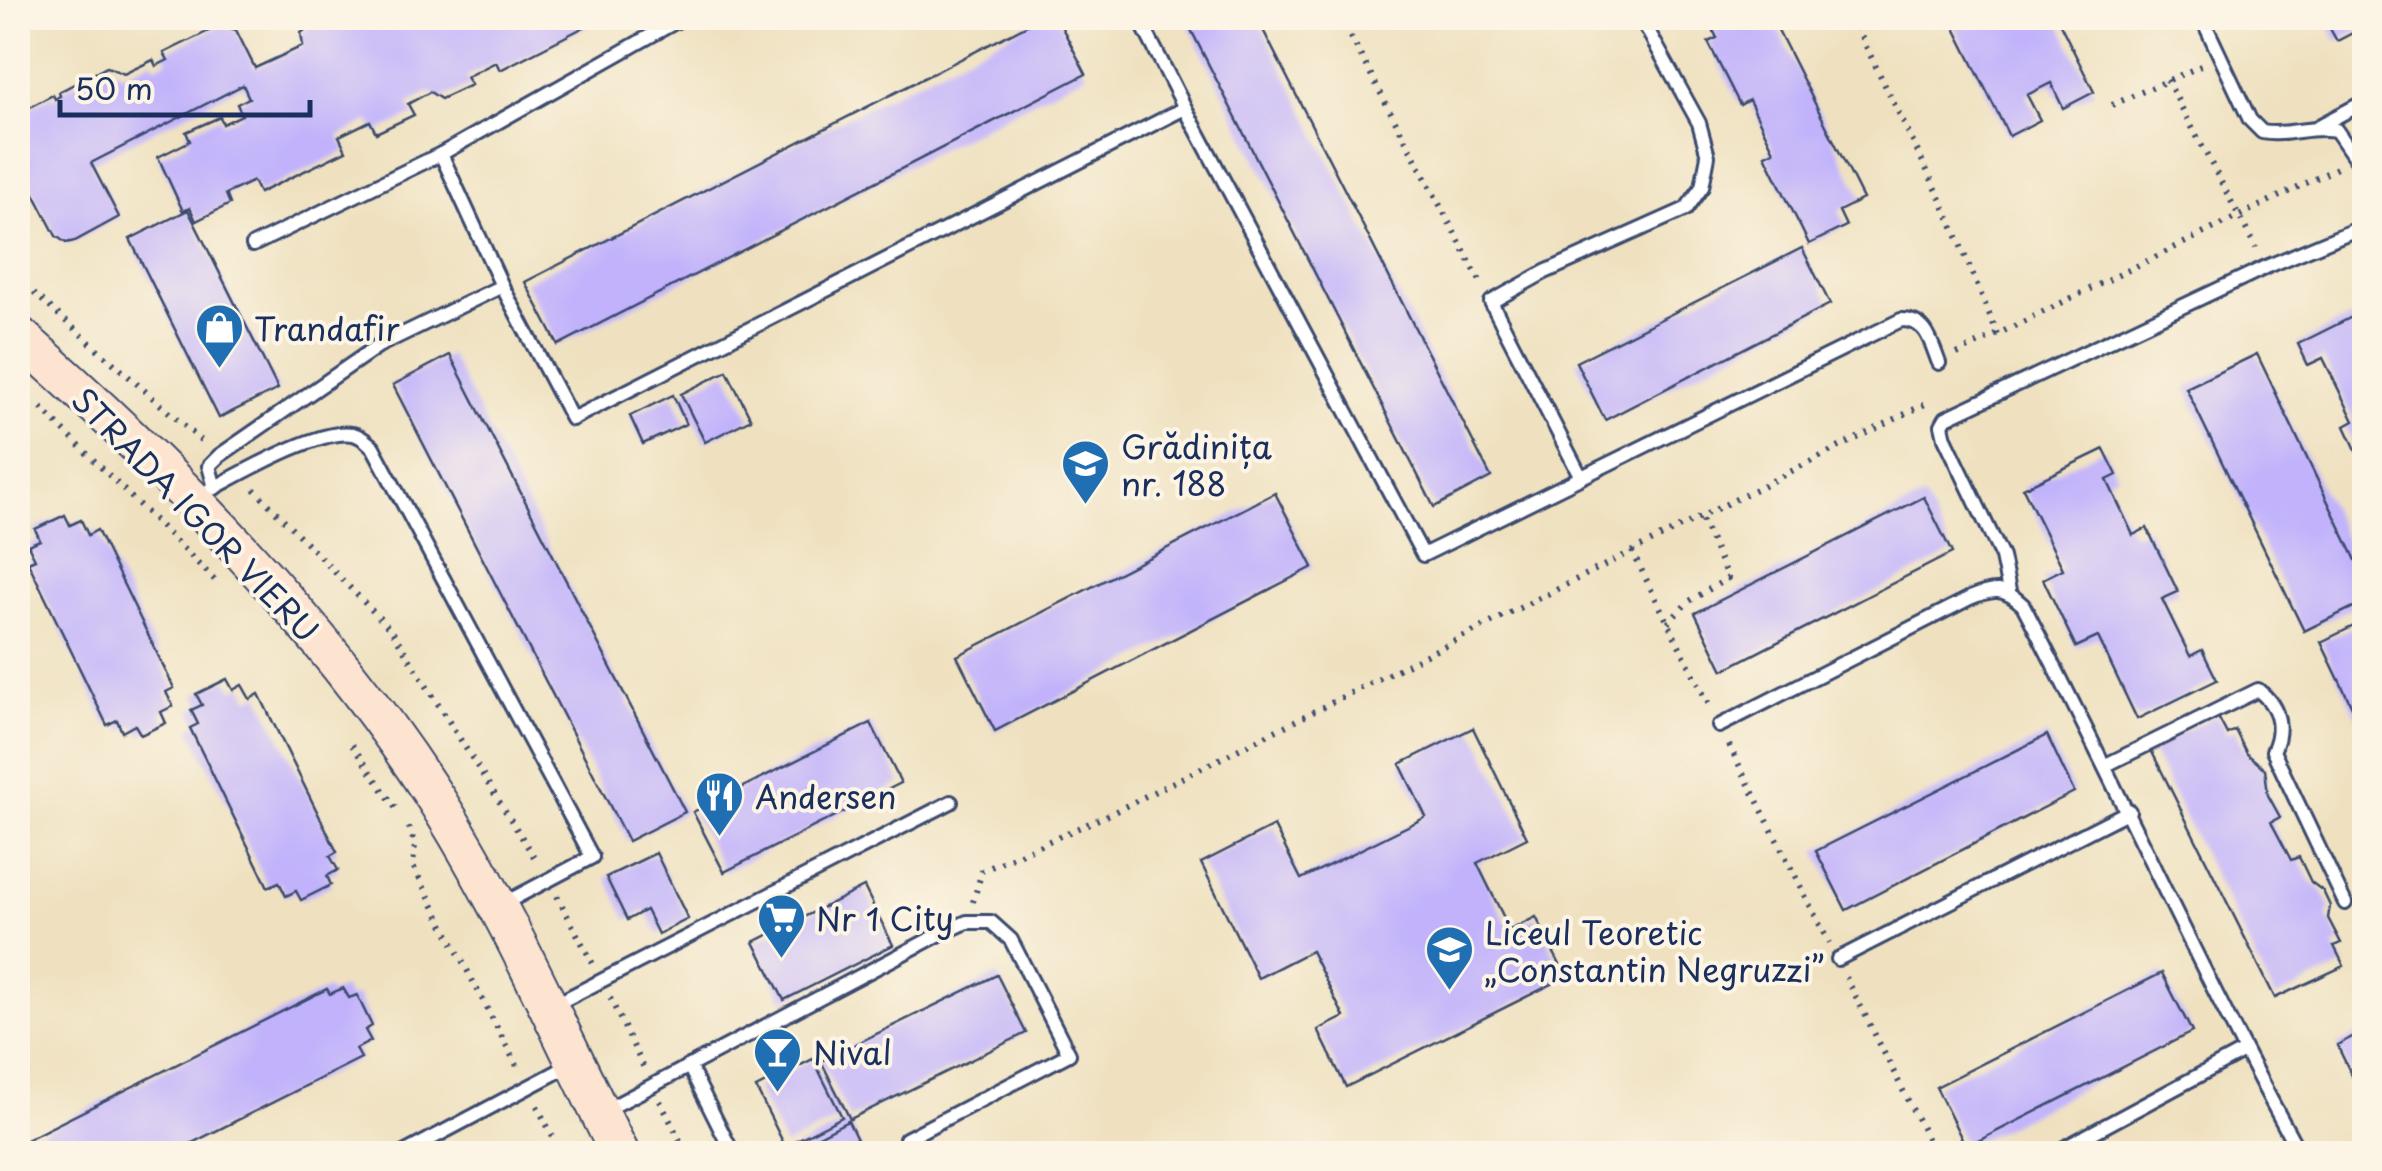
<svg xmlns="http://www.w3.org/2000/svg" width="2382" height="1171" font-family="'Playpen Sans',sans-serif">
  <rect width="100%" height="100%" fill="#fcf5e5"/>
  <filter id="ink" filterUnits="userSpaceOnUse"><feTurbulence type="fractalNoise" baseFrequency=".01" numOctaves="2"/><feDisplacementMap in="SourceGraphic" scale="20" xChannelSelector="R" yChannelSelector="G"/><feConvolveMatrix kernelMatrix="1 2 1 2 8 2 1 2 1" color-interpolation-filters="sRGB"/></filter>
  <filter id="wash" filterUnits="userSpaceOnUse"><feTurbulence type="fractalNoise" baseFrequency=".0048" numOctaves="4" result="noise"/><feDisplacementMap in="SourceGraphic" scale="40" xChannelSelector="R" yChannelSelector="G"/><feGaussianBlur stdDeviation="2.25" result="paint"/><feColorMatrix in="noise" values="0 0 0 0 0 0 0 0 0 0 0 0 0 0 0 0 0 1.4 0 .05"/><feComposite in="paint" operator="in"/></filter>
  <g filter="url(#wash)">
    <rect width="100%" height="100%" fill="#efe1c0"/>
    <g id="blocks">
      <g fill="#c1b2fb">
        <path d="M320,18H590L592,23L500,70L496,62L466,77L471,85L441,99L430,92L408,104L414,115L376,133L370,121L339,136L346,151L259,193L253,181L226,194L230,204L196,221L190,208L183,211L158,157L190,141L186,132L220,117L223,124L242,115L237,104L249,98L243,85L91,163L119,217L75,241L66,243L56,236L29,184L18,180V113L53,95L55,99L60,96L59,92L107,67L124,74L153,60L156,66L168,60L164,53L221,25L236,30L255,68L303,46L301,33Z"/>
        <path d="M1041,18H1057L1086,74L558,345L525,282Z"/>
        <path d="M1185,18H1257L1491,477L1434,507Z"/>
        <path d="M1707,18H1772L1863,199L1839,211L1846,226L1809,244L1765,155L1774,151L1749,100L1740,105L1708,42L1717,38Z"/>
        <path d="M1950,18H2057L2094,92L2063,108L2051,83L2027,95L2040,120L2009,136Z"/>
        <path d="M2324,18H2364V27L2337,41Z"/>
        <path d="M188,210L278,389L219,418L130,239Z"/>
        <path d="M1802,248L1830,304L1605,420L1576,362Z"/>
        <path d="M2364,311V467L2345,426L2354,421L2323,358L2308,365L2298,344Z"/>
        <path d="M2257,354L2364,577V602L2304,631L2186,388Z"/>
        <path d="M450,355L685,812L628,841L393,385Z"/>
        <path d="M727,371L751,419L705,442L681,394Z"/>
        <path d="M673,395L686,424L643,444L630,416Z"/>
        <path d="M2104,449L2117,475L2107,480L2133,535L2147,528L2178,592L2162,599L2190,656L2202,650L2217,680L2137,719L2098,637L2076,647L2043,579L2063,569L2023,488Z"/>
        <path d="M1275,493L1313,567L995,731L957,656Z"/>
        <path d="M1924,497L1952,553L1723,670L1695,613Z"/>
        <path d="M65,515L70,525L81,520L88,535L97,530L174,688L166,692L173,706L161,712L166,723L141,735L135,725L122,732L117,720L107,725L28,562L35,559L28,545L40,540L35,529Z"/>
        <path d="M2354,626L2364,649V732L2321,642Z"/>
        <path d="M227,679L233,690L242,685L250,699L259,694L337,852L330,856L338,870L327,876L331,885L301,900L296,891L286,896L279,882L268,887L190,728L198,724L191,710L202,705L196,694Z"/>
        <path d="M2217,715L2227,734L2235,730L2247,754L2265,769L2268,795L2280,817L2271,822L2291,860L2299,857L2311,882L2323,891L2330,906L2328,918L2341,943L2334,946L2344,966L2275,998L2150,748Z"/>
        <path d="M871,723L901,783L724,872L693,812Z"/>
        <path d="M1473,728L1527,838L1477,863L1510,930L1536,917L1566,977L1346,1087L1318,1030L1344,1017L1311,951L1258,978L1201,863L1274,826L1301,879L1426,817L1400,764Z"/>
        <path d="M2047,735L2074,792L1846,910L1816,851Z"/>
        <path d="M656,853L688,919L658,934L646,910L627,920L606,877Z"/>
        <path d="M864,887L893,945L784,1000L754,942Z"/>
        <path d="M2162,973L2192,1032L1966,1147L1936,1087Z"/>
        <path d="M997,975L1026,1033L850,1119L821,1061Z"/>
        <path d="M343,988L349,998L357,995L372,1026L365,1030L371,1041L356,1049L361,1058L170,1154H18V1144L327,989L330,994Z"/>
        <path d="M2364,1031V1100L2337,1045Z"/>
        <path d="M813,1059L842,1117L785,1146L756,1088Z"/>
        <path d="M848,1121L864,1154H784Z"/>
      </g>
    </g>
  </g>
  <g filter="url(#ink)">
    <use href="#blocks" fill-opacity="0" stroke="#3b4a6d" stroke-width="2.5"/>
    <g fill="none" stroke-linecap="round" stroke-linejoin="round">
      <defs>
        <g id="lane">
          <path d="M1139,18L1185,108"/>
          <path d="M2202,18L2250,120L2262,132C2287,137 2310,125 2336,130L2364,171"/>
          <path d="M2319,126L2364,102"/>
          <path d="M253,245L441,154"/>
          <path d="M502,286L572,419L1185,108L1423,555L1901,320C1927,319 1931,343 1939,363"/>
          <path d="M1581,477L1491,302L1545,272L1686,209L1702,187L1708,156L1699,123L1641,18"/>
          <path d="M215,488L209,466L219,456L378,346L502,286L441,154L682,18"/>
          <path d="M210,490C242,473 319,428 353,434C362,436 367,442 373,447L592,857L503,904"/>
          <path d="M2009,591L2002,557L1945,438L1942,425L1946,418L2266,267L2364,226"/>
          <path d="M1719,726L1970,598C1993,588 2004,587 2023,605C2118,787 2201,974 2300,1154"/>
          <path d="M2106,765L2258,690C2279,706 2284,728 2273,751L2345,903"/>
          <path d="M1838,959L2129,811"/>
          <path d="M552,1006L951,802"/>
          <path d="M689,1066L733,1154"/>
          <path d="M604,1111L940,934L967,922H991L1011,940L1069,1054L906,1139"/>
          <path d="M402,1154L574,1063"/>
          <path d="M2053,1154L2244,1051"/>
        </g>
        <path id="secondary" d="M18,335C172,471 317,618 430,790C504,904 559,1032 620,1154"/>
      </defs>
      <use href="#lane" stroke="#3b4a6d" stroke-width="18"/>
      <use href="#secondary" stroke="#3b4a6d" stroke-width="42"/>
      <g stroke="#3b4a6d" stroke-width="6" stroke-dasharray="2.5 8" stroke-linecap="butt">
        <path d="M1341,18L1481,283"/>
        <path d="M1852,18L1942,201L1998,335"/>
        <path d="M2167,80L2256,248"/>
        <path d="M2112,105L2201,66"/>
        <path d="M18,279L204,443"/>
        <path d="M1957,354L2337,168"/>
        <path d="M41,408L220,585"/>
        <path d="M254,489L392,631L538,863"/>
        <path d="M1632,551L1710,707"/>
        <path d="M1668,623L1688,602L1728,578L1700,517"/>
        <path d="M352,745L399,813"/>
        <path d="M1729,745L1829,943"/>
        <path d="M409,827L415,845L413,866L518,1068"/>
        <path d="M557,896L593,964"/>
        <path d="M973,902L982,871L1112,813L1927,403"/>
        <path d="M1846,977L1935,1154"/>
        <path d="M610,998L644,1068"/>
        <path d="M660,1101L687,1154"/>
        <path d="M537,1106L562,1154"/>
      </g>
      <use href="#lane" stroke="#fff" stroke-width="12"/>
      <use href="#secondary" stroke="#fde4d0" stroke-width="38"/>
    </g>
  </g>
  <defs>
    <symbol id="shop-pin" viewBox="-11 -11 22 30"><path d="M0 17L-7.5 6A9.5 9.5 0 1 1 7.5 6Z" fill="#1f6fb2" stroke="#fcf5e5"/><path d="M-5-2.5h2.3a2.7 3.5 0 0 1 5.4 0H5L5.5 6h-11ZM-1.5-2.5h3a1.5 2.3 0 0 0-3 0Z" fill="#fff"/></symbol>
    <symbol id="school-pin" viewBox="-11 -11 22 30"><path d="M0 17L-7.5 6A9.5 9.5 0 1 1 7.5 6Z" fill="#1f6fb2" stroke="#fcf5e5"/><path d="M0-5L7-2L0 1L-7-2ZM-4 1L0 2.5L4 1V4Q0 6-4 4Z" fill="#fff"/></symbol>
    <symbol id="restaurant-pin" viewBox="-11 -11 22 30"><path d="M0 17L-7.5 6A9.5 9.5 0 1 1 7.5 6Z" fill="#1f6fb2" stroke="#fcf5e5"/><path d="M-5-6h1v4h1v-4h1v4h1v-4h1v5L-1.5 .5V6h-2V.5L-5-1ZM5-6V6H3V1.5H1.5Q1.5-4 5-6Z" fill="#fff"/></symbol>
    <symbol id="supermarket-pin" viewBox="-11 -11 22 30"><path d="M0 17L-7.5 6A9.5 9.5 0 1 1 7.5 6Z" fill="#1f6fb2" stroke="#fcf5e5"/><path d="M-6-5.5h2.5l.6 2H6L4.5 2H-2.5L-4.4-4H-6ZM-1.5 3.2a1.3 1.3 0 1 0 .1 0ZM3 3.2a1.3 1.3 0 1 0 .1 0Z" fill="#fff"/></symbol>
    <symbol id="bar-pin" viewBox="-11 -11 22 30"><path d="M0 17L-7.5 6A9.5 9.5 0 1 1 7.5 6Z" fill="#1f6fb2" stroke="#fcf5e5"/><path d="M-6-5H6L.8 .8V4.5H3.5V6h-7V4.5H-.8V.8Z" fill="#fff"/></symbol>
  </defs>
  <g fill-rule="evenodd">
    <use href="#shop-pin" x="192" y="300" width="55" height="75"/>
    <use href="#school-pin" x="1058" y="436" width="55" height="75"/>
    <use href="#restaurant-pin" x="692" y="768" width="55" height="75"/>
    <use href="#supermarket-pin" x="754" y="890" width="55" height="75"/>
    <use href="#school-pin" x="1422" y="922" width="55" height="75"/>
    <use href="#bar-pin" x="750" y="1024" width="55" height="75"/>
  </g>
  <g text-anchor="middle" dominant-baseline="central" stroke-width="8" stroke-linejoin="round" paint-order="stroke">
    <g font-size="32" fill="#1b2f5e" stroke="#fcf5e5" text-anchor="start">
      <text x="254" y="328">Trandafir</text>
      <text x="1121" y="446">Grădinița<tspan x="1121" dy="37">nr. 188</tspan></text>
      <text x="755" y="796">Andersen</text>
      <text x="816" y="918">Nr 1 City</text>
      <text x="1485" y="932">Liceul Teoretic<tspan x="1485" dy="37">„Constantin Negruzzi”</tspan></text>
      <text x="813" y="1052">Nival</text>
    </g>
    <g font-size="32" fill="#1b2f5e" stroke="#fcf5e5">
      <text transform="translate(196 514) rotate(46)">STRADA IGOR VIERU</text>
    </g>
  </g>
  <rect width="2382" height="1171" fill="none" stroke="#fcf5e5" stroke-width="60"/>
  <path d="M60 100v15h250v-15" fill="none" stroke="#1b2f5e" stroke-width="5"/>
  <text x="75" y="100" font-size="30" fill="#1b2f5e" stroke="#fcf5e5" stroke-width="8" paint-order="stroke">50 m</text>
</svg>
